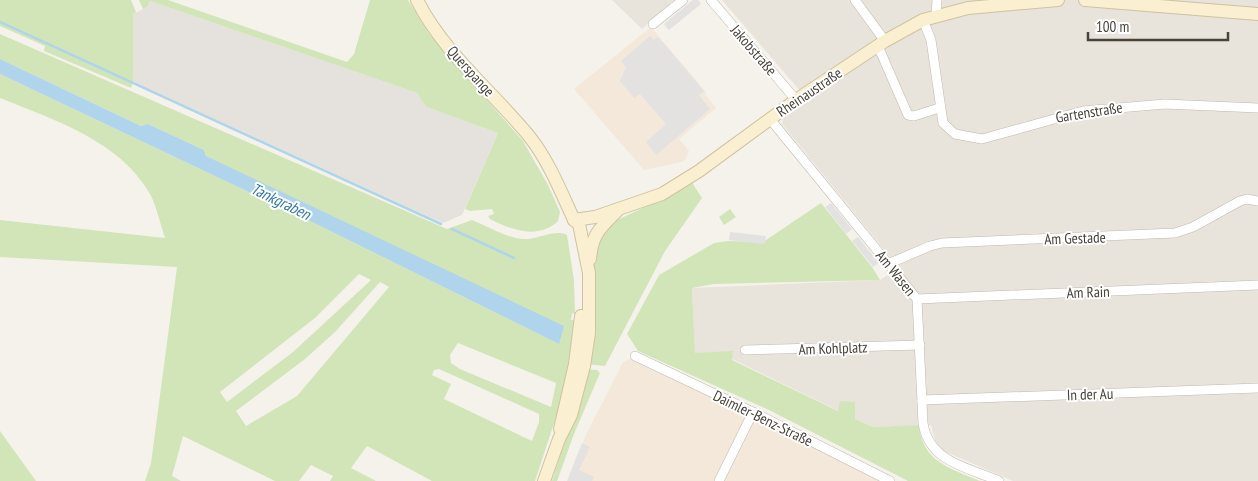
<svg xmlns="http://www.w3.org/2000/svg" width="1258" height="481" font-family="'PT Sans Narrow',sans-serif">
  <rect width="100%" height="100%" fill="#f5f2ec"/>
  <g fill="#e8e3db">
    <path d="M612,0H674L642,29Z"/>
    <path d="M722,0H1258V481H1013L944,451L936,443L931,425L873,427L855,419L840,401L839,411L732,359L695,353L692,288L880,280L899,268L782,124L783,118L808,100Z"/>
  </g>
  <g fill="#f4e8da">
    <path d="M651,27L706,92L705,94L716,108L679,139L689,151L686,159L682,162L644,170L574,89Z"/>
    <path d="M630,359L750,413L890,481H567L586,435L623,362Z"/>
  </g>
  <path fill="#e5e1dd" d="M150,1L417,93L426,107L498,133L462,215L443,223L133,82V14L147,7Z"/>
  <g fill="#d2e5b9" fill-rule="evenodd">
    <path d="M0,0H131L136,12L133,14V82L131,88L44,51L45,46L0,26Z"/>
    <path d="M139,0H168L347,62L354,54L370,0H408L429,34L523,141L548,185L560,212L558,221C538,240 511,230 490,219L488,216L494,214L492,209L470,211L465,209L498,133L426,107L417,93L150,1L147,7L143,9Z"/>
    <path d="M0,34L447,229L472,220C490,227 509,240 528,239C540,238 556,229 567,235L574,280L575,314L572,313L571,320H575L569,366L558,411L535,481H432L367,446L351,468L376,481H330L333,476L311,465L299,481H275L183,436L172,476L181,481H145L151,463L177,267L0,257V220L165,238C160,224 157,207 150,194C119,140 54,120 0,98V74L310,221L559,344L206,156L204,150L148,124L141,126L0,59ZM359,274L371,280L293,352L227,402L220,392L315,318ZM380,282L389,287L297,396L246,426L236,411L305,359L335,332ZM458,343L556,383L551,407L460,369L451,363L450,355ZM439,369L539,414V422L532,441L444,399L451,384L432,375L434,370Z"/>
    <path d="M691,181L702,198L665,251L605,366L586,364L594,252L598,237L615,221L662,199Z"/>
    <path d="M821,203L872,267L880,280L714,284L692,288L695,353L733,351L732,360L838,411L840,401L855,402V419L873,427L919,425C922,462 950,468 980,481H908L769,410L638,351L627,334L659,275L714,243L728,241L763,242Z"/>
    <path d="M730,209L736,217L724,225L719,217Z"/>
    <path d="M585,369L597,370L600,373L574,434L557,481H552L575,411Z"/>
    <path d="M0,431L36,481H0Z"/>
  </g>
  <g fill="#e4e2e0">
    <path d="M693,0H698L701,4L669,30L664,24Z"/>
    <path d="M650,36L654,40L658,37L704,91L699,95L710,109L656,155L646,142L666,124L640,94L634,98L620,81L626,67L621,61Z"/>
    <path d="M831,203L852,229L846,234L825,207Z"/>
    <path d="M730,232L766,236L765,244L729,240Z"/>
    <path d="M858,237L879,263L873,267L852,241Z"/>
    <path d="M582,443L590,447L579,470L594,477L592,481H567Z"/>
  </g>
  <path fill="#afd4eb" d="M0,59L141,126L148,124L204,150L206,156L564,326L559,344L310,221L0,74Z"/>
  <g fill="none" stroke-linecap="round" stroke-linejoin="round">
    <g stroke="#afd4eb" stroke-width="2.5">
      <path d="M0,22L441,224"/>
      <path d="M452,229L514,258"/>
    </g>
    <defs>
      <g id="street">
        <path d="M711,0L796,100"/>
        <path d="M855,0L885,41"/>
        <path d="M936,16L937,0"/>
        <path d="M923,20L931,40L943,123L955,134L982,139L1083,111L1165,104L1258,108"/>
        <path d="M653,24L683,0"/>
        <path d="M878,46L908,115L914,116L939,108"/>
        <path d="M770,119L917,299L923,423C929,462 967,467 999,481"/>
        <path d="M888,264L930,246L942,243L1175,233L1193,227L1240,201L1247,199L1258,201"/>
        <path d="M917,299L1258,285"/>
        <path d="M745,350L920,345"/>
        <path d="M635,356L753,412L890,481"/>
        <path d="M922,400L1258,388"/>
        <path d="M719,481L753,412"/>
      </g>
      <g id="secondary">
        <path d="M417,0C443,52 492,91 529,136C549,161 561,192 574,220L579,224L589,273V333L584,366L571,415L559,439L544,481"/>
        <path d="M1085,0L1258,14"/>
        <path d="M574,220L595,217L662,194L699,171L796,100L885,41L923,20L968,8L1058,0"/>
        <path d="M590,259C592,234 600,228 617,211"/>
        <path d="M560,429L575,364L581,316"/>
      </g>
    </defs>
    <use href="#street" stroke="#c0b9af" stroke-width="10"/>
    <use href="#secondary" stroke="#d0c2a0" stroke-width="14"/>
    <use href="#street" stroke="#fff" stroke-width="9"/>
    <use href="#secondary" stroke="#faefd0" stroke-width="12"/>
  </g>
  <g text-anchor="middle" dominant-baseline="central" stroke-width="4" stroke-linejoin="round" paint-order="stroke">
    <g font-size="15" fill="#49433a" stroke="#fff">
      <text transform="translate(754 50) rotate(49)">Jakobstraße</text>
      <text transform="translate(471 71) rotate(48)">Querspange</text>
      <text transform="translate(809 92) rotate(-34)">Rheinaustraße</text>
      <text transform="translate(1089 112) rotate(-9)">Gartenstraße</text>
      <text transform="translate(1075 238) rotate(-2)">Am Gestade</text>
      <text transform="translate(896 273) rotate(51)">Am Wasen</text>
      <text transform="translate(1088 292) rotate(-2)">Am Rain</text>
      <text transform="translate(833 348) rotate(-2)">Am Kohlplatz</text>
      <text transform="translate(1090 394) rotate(-2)">In der Au</text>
      <text transform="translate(763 418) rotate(26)">Daimler-Benz-Straße</text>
    </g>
    <g font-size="16" font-style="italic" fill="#397aa4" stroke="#fff">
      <text transform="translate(281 201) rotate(26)">Tankgraben</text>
    </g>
  </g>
  <path d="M1088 32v8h140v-8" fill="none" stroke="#49433a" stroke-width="2.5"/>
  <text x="1096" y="32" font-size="15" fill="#49433a" stroke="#ffffff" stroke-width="4" paint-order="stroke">100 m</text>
</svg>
